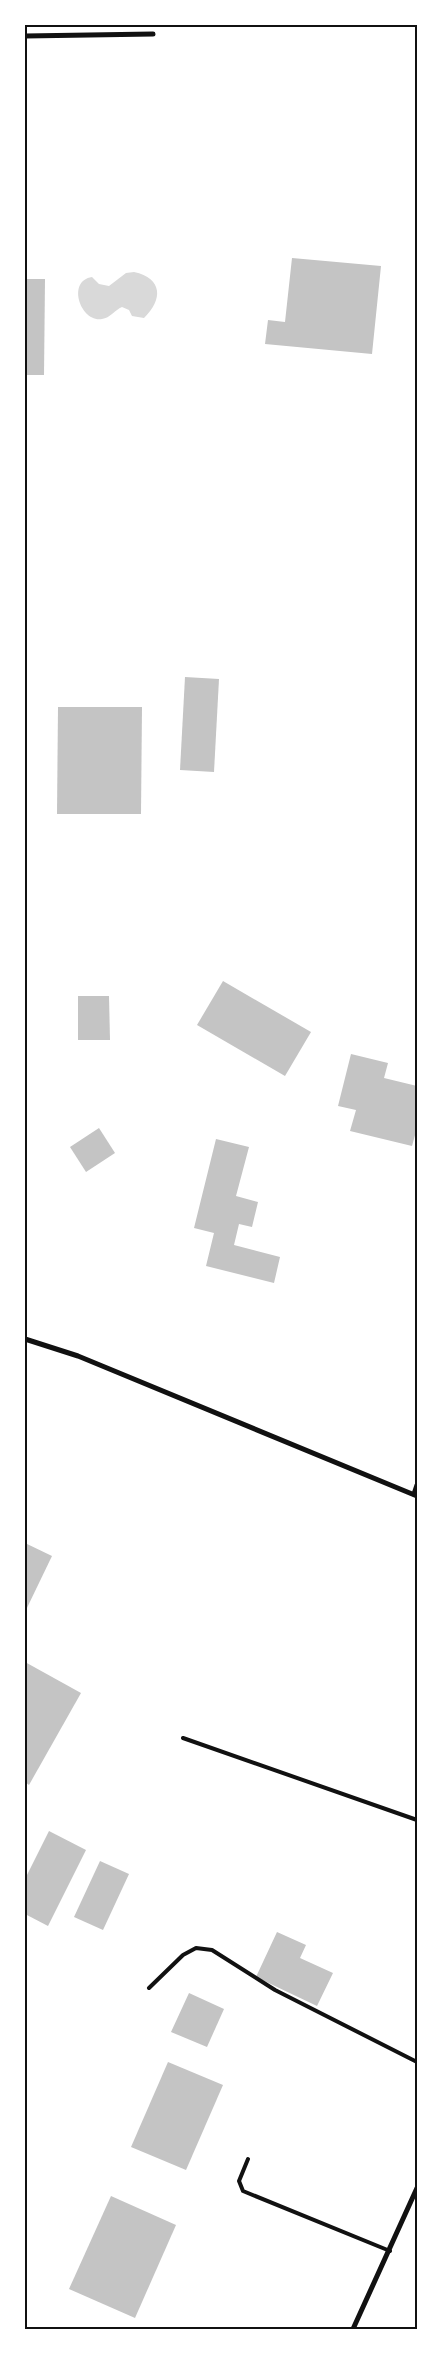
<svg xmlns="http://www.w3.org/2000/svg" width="442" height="2354" font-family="Quicksand,sans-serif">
  <rect width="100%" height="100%" fill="#fff"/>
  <path fill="#d9d9d9" d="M134,272C163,278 163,300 144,318L132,316L129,310L122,307C115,310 110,318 102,319C81,323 66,281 92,277L99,284L109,286L126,273Z"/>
  <g fill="#c4c4c4">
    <path d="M292,258L381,266L372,354L265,344L268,320L285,322Z"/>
    <path d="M25,279H45L44,375H25Z"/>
    <path d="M185,677L219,679L214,772L180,770Z"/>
    <path d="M58,707H142L141,814H57Z"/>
    <path d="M223,981L311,1032L285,1076L197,1025Z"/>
    <path d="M78,996H109L110,1040H78Z"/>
    <path d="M351,1054L388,1063L384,1078L417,1086V1128L412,1146L350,1131L356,1110L338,1106Z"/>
    <path d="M99,1128L115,1153L86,1172L70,1147Z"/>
    <path d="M216,1139L249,1147L236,1196L258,1202L252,1227L239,1224L234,1245L280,1257L274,1283L206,1266L214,1233L194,1228Z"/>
    <path d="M25,1543L52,1556L25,1612Z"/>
    <path d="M25,1662L81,1693L29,1785L25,1782Z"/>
    <path d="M49,1831L86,1850L48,1926L25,1914V1879Z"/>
    <path d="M100,1861L129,1874L103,1930L74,1917Z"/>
    <path d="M277,1932L306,1945L300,1958L333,1973L317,2006L256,1977Z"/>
    <path d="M189,1993L224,2009L207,2047L171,2032Z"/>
    <path d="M168,2062L223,2085L186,2170L131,2147Z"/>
    <path d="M111,2196L176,2225L135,2318L69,2289Z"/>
  </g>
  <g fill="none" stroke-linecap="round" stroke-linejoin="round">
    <g stroke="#111" stroke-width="4">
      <path d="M183,1738L417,1820"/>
      <path d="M149,1988L183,1955L196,1948L212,1950L275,1990L417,2062"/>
      <path d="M248,2159L239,2181L243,2191L390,2251"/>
    </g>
    <g stroke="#111" stroke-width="5">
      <path d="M25,36L153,34"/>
      <path d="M25,1339L78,1356L417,1496"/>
      <path d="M414,1494L417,1485"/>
      <path d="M353,2329L417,2188"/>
    </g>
  </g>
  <rect width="442" height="2354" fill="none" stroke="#ffffff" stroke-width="52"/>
  <rect x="26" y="26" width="390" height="2302" fill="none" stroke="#111" stroke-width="2"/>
</svg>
